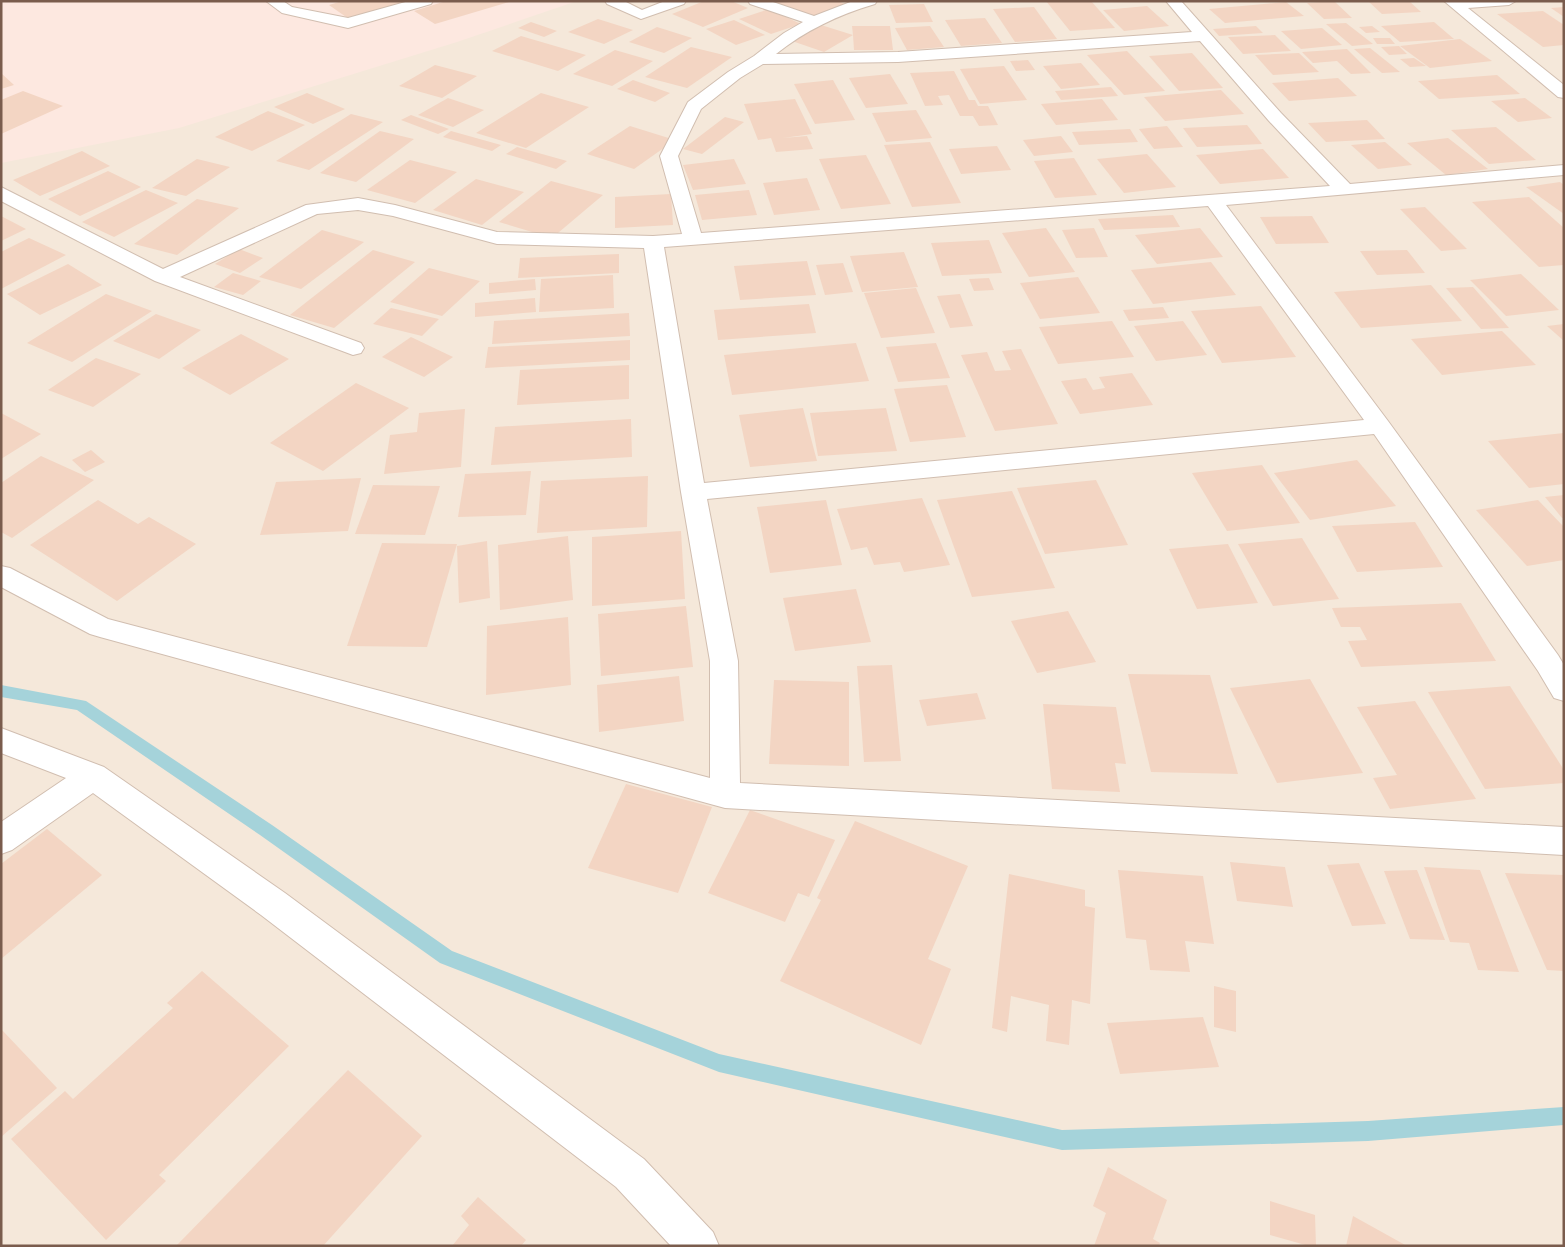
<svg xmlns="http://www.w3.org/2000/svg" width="1565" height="1247" font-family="'PT Sans',sans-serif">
  <rect width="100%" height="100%" fill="#fdf6ec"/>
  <rect fill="#f5e8da" x="1" y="1" width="1563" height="1245"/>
  <path fill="#fde8e0" d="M1,1H577L457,42L179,128L1,163Z"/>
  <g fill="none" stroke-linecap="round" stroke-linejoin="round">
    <path fill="#a5d3da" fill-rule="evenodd" d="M1,685L86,701L272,825L452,951L719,1054L1062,1130L1368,1121L1564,1107V1125L1368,1141L1062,1150L719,1072L440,963L260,835L77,710L1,697Z"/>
  </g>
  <g fill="#f3d5c3">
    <path d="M342,1H411L349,19L329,5Z"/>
    <path d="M446,1H509V2L435,24L414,11Z"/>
    <path d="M704,1H731L748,8L703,27L672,14Z"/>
    <path d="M778,1H838L847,5L814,18L774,3Z"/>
    <path d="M1046,1H1091L1115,28L1070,31Z"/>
    <path d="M1334,1L1352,18L1324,19L1307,3Z"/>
    <path d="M1368,1H1409L1421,12L1382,14Z"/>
    <path d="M1286,2L1304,16L1225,23L1209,9Z"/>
    <path d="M924,4L933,22L896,23L889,5Z"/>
    <path d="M1147,6L1169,26L1124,31L1103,10Z"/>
    <path d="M1034,7L1057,39L1015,42L993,9Z"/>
    <path d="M1564,7V17L1551,8Z"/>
    <path d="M769,9L801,24L771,34L739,19Z"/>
    <path d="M1543,11L1564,25V45L1543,47L1497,14Z"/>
    <path d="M985,18L1002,43L961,46L945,20Z"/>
    <path d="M598,19L633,30L604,44L568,32Z"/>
    <path d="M734,20L765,35L736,45L706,29Z"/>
    <path d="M531,22L557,31L544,37L518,28Z"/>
    <path d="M1434,22L1454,39L1400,42L1381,26Z"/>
    <path d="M1346,23L1373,44L1352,46L1326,24Z"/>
    <path d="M821,25L853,35L852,26H890L893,50H854L853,35L824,52L792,41Z"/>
    <path d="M930,26L944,47L907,50L895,28Z"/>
    <path d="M1256,26L1263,33L1219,36L1213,29Z"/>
    <path d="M1372,26L1380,32L1366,33L1359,27Z"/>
    <path d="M657,27L692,38L664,53L629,42Z"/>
    <path d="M1322,28L1342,45L1301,49L1281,31Z"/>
    <path d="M1275,35L1291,51L1243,54L1228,37Z"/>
    <path d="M521,36L586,55L558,71L492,51Z"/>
    <path d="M1373,38H1390L1395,44H1377Z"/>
    <path d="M1460,39L1492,61L1430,68L1400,46Z"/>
    <path d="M1399,46L1407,54L1389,55L1381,47Z"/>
    <path d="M691,47L732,57L687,88L645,77Z"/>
    <path d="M1370,48L1400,72L1382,73L1354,49Z"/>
    <path d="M1347,49L1371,73L1351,74L1337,61L1313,63L1302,52Z"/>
    <path d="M615,50L653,61L612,86L573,74Z"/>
    <path d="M1127,51L1165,91L1124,95L1087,55Z"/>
    <path d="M1192,53L1223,88L1179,91L1149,56Z"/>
    <path d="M1299,53L1319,72L1273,75L1255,55Z"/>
    <path d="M1414,58L1426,66L1410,67L1400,59Z"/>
    <path d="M1028,60L1035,70L1016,71L1010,61Z"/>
    <path d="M1081,63L1100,85L1061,89L1043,66Z"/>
    <path d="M435,65L477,76L442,98L399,86Z"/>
    <path d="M1004,66L1027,100L980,104L960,69Z"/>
    <path d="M954,71L969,100H975L978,106H988L998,125L979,126L973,116H960L949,95L938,96L943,105L925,106L910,73Z"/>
    <path d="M1,73L14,85L1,89Z"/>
    <path d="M890,74L908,104L866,108L849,78Z"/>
    <path d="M1497,75L1520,94L1439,99L1418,81Z"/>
    <path d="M1338,78L1357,96L1289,101L1272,83Z"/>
    <path d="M633,80L670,93L655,102L617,89Z"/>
    <path d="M833,80L855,120L815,124L794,84Z"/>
    <path d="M1111,87L1118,96L1061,100L1055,91Z"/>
    <path d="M1221,90L1244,114L1165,121L1144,97Z"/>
    <path d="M23,91L63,106L1,134V100Z"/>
    <path d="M307,93L345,109L313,124L274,107Z"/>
    <path d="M541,93L589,107L526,148L476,133Z"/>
    <path d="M448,98L484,110L453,127L418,115Z"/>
    <path d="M1525,98L1552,118L1518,122L1491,101Z"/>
    <path d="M795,99L812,134L783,138L807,136L813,149L776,152L771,138L758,140L744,104Z"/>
    <path d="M1102,99L1118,120L1056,125L1041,104Z"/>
    <path d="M916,110L932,138L886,142L872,113Z"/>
    <path d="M268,111L305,125L252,151L215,137Z"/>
    <path d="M351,114L383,122L309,170L276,161Z"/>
    <path d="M411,115L449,129L438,134L401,120Z"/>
    <path d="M725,117L744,122L702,154L683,149Z"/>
    <path d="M1367,120L1385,139L1326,142L1308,123Z"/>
    <path d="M1247,125L1262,144L1197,147L1183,128Z"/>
    <path d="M630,126L675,140L634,169L587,154Z"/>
    <path d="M1167,126L1183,147L1154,149L1139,129Z"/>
    <path d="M1496,127L1536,160L1489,164L1451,130Z"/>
    <path d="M1130,129L1138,142L1079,145L1072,132Z"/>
    <path d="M380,131L414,139L356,182L320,173Z"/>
    <path d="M451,131L501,145L492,151L443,137Z"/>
    <path d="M1061,136L1073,152L1034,156L1023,140Z"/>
    <path d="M1448,138L1488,169L1446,175L1407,143Z"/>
    <path d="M930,142L961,203L912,207L884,145Z"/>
    <path d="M1385,142L1412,165L1378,169L1351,145Z"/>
    <path d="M997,146L1011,170L961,174L949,149Z"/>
    <path d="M517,147L567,161L556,169L506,154Z"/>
    <path d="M1263,149L1289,178L1220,184L1196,155Z"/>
    <path d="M82,151L110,166L40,196L13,180Z"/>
    <path d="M1147,154L1176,187L1124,193L1097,159Z"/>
    <path d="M866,155L891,204L841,209L819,159Z"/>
    <path d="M1074,158L1097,195L1055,198L1034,161Z"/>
    <path d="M197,159L230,167L186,196L152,188Z"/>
    <path d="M734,159L746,184L693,190L683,165Z"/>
    <path d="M410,160L457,172L415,203L367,190Z"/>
    <path d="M108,171L141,187L80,216L48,199Z"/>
    <path d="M807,178L820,210L774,215L763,183Z"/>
    <path d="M476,179L524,192L482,225L433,210Z"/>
    <path d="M551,181L603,195L552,238L499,222Z"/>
    <path d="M1560,182L1564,185V214L1526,187Z"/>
    <path d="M146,190L178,203L114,237L82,222Z"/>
    <path d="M749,190L757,215L702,220L695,195Z"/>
    <path d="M671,194L673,225L615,228V197Z"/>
    <path d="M1529,197L1564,228V265L1539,267L1472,202Z"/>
    <path d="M197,199L239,208L177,255L134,244Z"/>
    <path d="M1425,207L1467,249L1441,251L1400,209Z"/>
    <path d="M1173,215L1180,227L1104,230L1098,219Z"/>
    <path d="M1,216L26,229L1,241Z"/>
    <path d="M1312,216L1329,243L1276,244L1260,217Z"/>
    <path d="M1046,228L1075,272L1029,277L1002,233Z"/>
    <path d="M1094,228L1108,257L1076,258L1062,230Z"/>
    <path d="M1200,228L1223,257L1157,264L1135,235Z"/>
    <path d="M322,230L364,242L301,289L259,277Z"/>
    <path d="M29,238L66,255L1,289V252Z"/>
    <path d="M989,240L1002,273L942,276L931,243Z"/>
    <path d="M239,249L263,258L240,273L215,264Z"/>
    <path d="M373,250L415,262L334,328L290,315Z"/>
    <path d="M1407,250L1425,273L1377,275L1360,251Z"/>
    <path d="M904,252L918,287L862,292L850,256Z"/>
    <path d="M619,254V273L518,278L520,258Z"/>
    <path d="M807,261L816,295L740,300L734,266Z"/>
    <path d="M1211,262L1236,295L1153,304L1131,270Z"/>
    <path d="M843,263L853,292L825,295L816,265Z"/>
    <path d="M68,264L102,285L40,315L7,294Z"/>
    <path d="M429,268L480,281L442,316L390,302Z"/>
    <path d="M233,273L261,281L243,295L214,287Z"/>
    <path d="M1521,274L1559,310L1506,316L1470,280Z"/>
    <path d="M613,275L614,308L539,312L541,279Z"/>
    <path d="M1078,277L1100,313L1040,319L1020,283Z"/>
    <path d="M989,278L994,290L974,291L969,279Z"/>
    <path d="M535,279L536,290L489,294V283Z"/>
    <path d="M1431,285L1462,321L1361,328L1334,292Z"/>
    <path d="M1473,287L1509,328L1481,329L1446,288Z"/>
    <path d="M916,288L935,333L881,338L864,293Z"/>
    <path d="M106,294L152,311L72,362L27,343Z"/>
    <path d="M960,294L973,326L950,328L937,296Z"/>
    <path d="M535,298L536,312L475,317V303Z"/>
    <path d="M809,304L816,333L718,340L714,310Z"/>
    <path d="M1261,306L1296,357L1222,363L1191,311Z"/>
    <path d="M1163,307L1169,318L1129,321L1123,310Z"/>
    <path d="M391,308L439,319L422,336L373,324Z"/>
    <path d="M629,313L630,336L492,344L494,321Z"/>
    <path d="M156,314L201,330L159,359L113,341Z"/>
    <path d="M1112,321L1134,357L1058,364L1039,327Z"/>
    <path d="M1183,321L1207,355L1156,361L1134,326Z"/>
    <path d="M1564,324V341L1547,326Z"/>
    <path d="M1502,331L1536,365L1442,375L1411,339Z"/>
    <path d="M241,334L289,359L230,395L182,368Z"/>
    <path d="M411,337L453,357L424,377L382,357Z"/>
    <path d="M630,340V360L485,368L488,347Z"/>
    <path d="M856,343L869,381L732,395L724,355Z"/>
    <path d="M936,343L950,378L898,382L886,347Z"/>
    <path d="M1021,349L1058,424L995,431L961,355L987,352L995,371L1011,370L1002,351Z"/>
    <path d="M96,358L141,374L93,407L48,390Z"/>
    <path d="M629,365V399L517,405L520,370Z"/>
    <path d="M1132,373L1153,405L1080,414L1061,381L1086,378L1093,390L1105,388L1099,377Z"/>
    <path d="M356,383L409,408L323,471L270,443Z"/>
    <path d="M947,385L966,437L910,442L894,389Z"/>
    <path d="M803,408L817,461L750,467L739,415Z"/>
    <path d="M886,408L897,451L818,456L810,413Z"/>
    <path d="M465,409L461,467L384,474L390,435L417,432L419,413Z"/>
    <path d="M1,413L41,434L1,459Z"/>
    <path d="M631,419L632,457L491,465L495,427Z"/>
    <path d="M1564,433V484L1529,488L1488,441Z"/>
    <path d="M91,450L105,462L85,472L72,460Z"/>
    <path d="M41,456L94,480L12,538L1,532V483Z"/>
    <path d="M1357,460L1396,506L1310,520L1274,473Z"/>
    <path d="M1262,465L1300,523L1227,531L1192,473Z"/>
    <path d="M531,471L526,515L458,517L465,474Z"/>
    <path d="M648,476L647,527L537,533L541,481Z"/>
    <path d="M361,478L348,531L260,535L276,482Z"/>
    <path d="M1096,480L1128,545L1045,554L1017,488Z"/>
    <path d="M373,485L440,486L425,535L355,534Z"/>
    <path d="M1012,491L1055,588L972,597L937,500Z"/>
    <path d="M1564,495V518H1562L1545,497Z"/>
    <path d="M922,498L950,565L904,572L900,562L874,565L867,547L851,550L837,509Z"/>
    <path d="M98,500L138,524L149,517L196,544L117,601L30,545Z"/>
    <path d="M826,500L842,565L770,573L757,507Z"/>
    <path d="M1538,500L1564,527V560L1527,566L1476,510Z"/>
    <path d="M1415,522L1443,567L1357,572L1332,526Z"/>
    <path d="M681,531L685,599L592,606V537Z"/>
    <path d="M568,536L573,600L500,610L498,545Z"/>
    <path d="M1302,538L1339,599L1273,606L1238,544Z"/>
    <path d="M487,541L490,598L459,603L457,546Z"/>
    <path d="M382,543L457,544L427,647L347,646Z"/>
    <path d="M1228,544L1258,603L1197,609L1169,549Z"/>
    <path d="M856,589L871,642L795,651L783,598Z"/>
    <path d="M1461,603L1496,661L1361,667L1348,641L1367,640L1360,627H1341L1332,608Z"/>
    <path d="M686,606L693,667L601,676L598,614Z"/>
    <path d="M1068,611L1096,662L1037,673L1011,621Z"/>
    <path d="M568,617L571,685L486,695L487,626Z"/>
    <path d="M892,665L901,761L864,762L857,666Z"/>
    <path d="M1128,674L1210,675L1238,774L1151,772Z"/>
    <path d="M679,676L684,721L599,732L597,685Z"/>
    <path d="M1310,679L1363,773L1277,783L1230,688Z"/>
    <path d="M774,680L849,682V766L769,764Z"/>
    <path d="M1510,686L1564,770V783L1485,789L1428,692Z"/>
    <path d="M977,693L986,719L927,726L919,700Z"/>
    <path d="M1415,701L1476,799L1390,809L1373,778L1397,775L1357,707Z"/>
    <path d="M1043,704L1116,707L1126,764L1115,763L1120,792L1052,789Z"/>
    <path d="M626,784L712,807L678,893L588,868Z"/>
    <path d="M750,810L835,840L809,897L798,893L785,922L708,893Z"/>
    <path d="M855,821L968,866L928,959L951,969L921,1045L780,981L821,900L817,898Z"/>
    <path d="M47,829L102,875L1,959V864Z"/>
    <path d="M1230,862L1285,867L1293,907L1237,901Z"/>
    <path d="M1359,863L1386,924L1352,926L1327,865Z"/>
    <path d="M1424,867L1480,870L1519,972L1478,970L1469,943L1450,942Z"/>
    <path d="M1118,870L1203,876L1214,944L1185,941L1190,972L1150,970L1146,940L1126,938Z"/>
    <path d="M1417,870L1445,940L1410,939L1384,871Z"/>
    <path d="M1505,873L1564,875V971L1547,970Z"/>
    <path d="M1009,874L1085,890V906L1095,908L1090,1004L1072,1000L1069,1045L1046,1041L1049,1005L1011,996L1007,1032L992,1028Z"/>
    <path d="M202,971L289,1046L159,1175L166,1181L106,1240L11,1139L65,1091L73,1099L173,1008L167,1003Z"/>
    <path d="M1214,986L1236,991V1032L1214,1027Z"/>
    <path d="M1203,1017L1219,1067L1120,1074L1107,1023Z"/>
    <path d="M1,1029L57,1088L1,1137Z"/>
    <path d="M348,1070L422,1136L323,1246H176Z"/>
    <path d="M1108,1167L1167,1200L1153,1239L1160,1243L1159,1246H1094L1106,1213L1093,1206Z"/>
    <path d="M478,1197L526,1240L521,1246H452L469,1225L461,1216Z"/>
    <path d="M1270,1201L1315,1215L1316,1246H1309L1270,1235Z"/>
    <path d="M1353,1216L1407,1246H1346Z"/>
  </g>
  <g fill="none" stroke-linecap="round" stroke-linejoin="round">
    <defs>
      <g id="minor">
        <path d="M266,1H283L292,7L348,18L409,1H433L431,4L348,28L282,13Z"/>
        <path d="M605,1H624L642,10L665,1H686L684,4L641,19L607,4Z"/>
        <path d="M748,1H770L814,16L853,1H877L875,4C838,15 806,30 776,54L898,52L1192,32L1166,1H1181L1281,113L1350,184L1564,165V175L1226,205L1388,421L1558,655L1564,665V701L1554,698L1538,671L1374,434L707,499L738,661L740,783L1564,827V855L725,808L100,637L90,634L1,587V566L10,568L108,619L710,778V661L681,492L644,248L497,244L393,216L358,210L317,214L180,277L361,343L364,348L361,353L353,355L155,281L1,201V187L163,269L306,205L358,198L395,205L497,232L653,236L682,234L660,156L688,102L728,72L754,56L784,33L803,22L750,4ZM1200,41L1269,121L1330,186L701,233L678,156L701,109L740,78L763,64L898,62ZM1208,206L1364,420L704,483L664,247Z"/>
        <path d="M1444,1H1516L1509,5L1468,8L1564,85V98L1558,97Z"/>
        <path d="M1,728L104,767L285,893L644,1159L713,1232L719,1246H671L616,1187L261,915L93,793L12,850L1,854V822L66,778L1,753Z"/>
      </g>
    </defs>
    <use href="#minor" stroke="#d1beb0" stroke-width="2"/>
    <use href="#minor" fill="#fff" fill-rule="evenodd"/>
  </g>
  <rect width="1565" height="1247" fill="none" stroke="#7a5c4d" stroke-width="5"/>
</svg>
